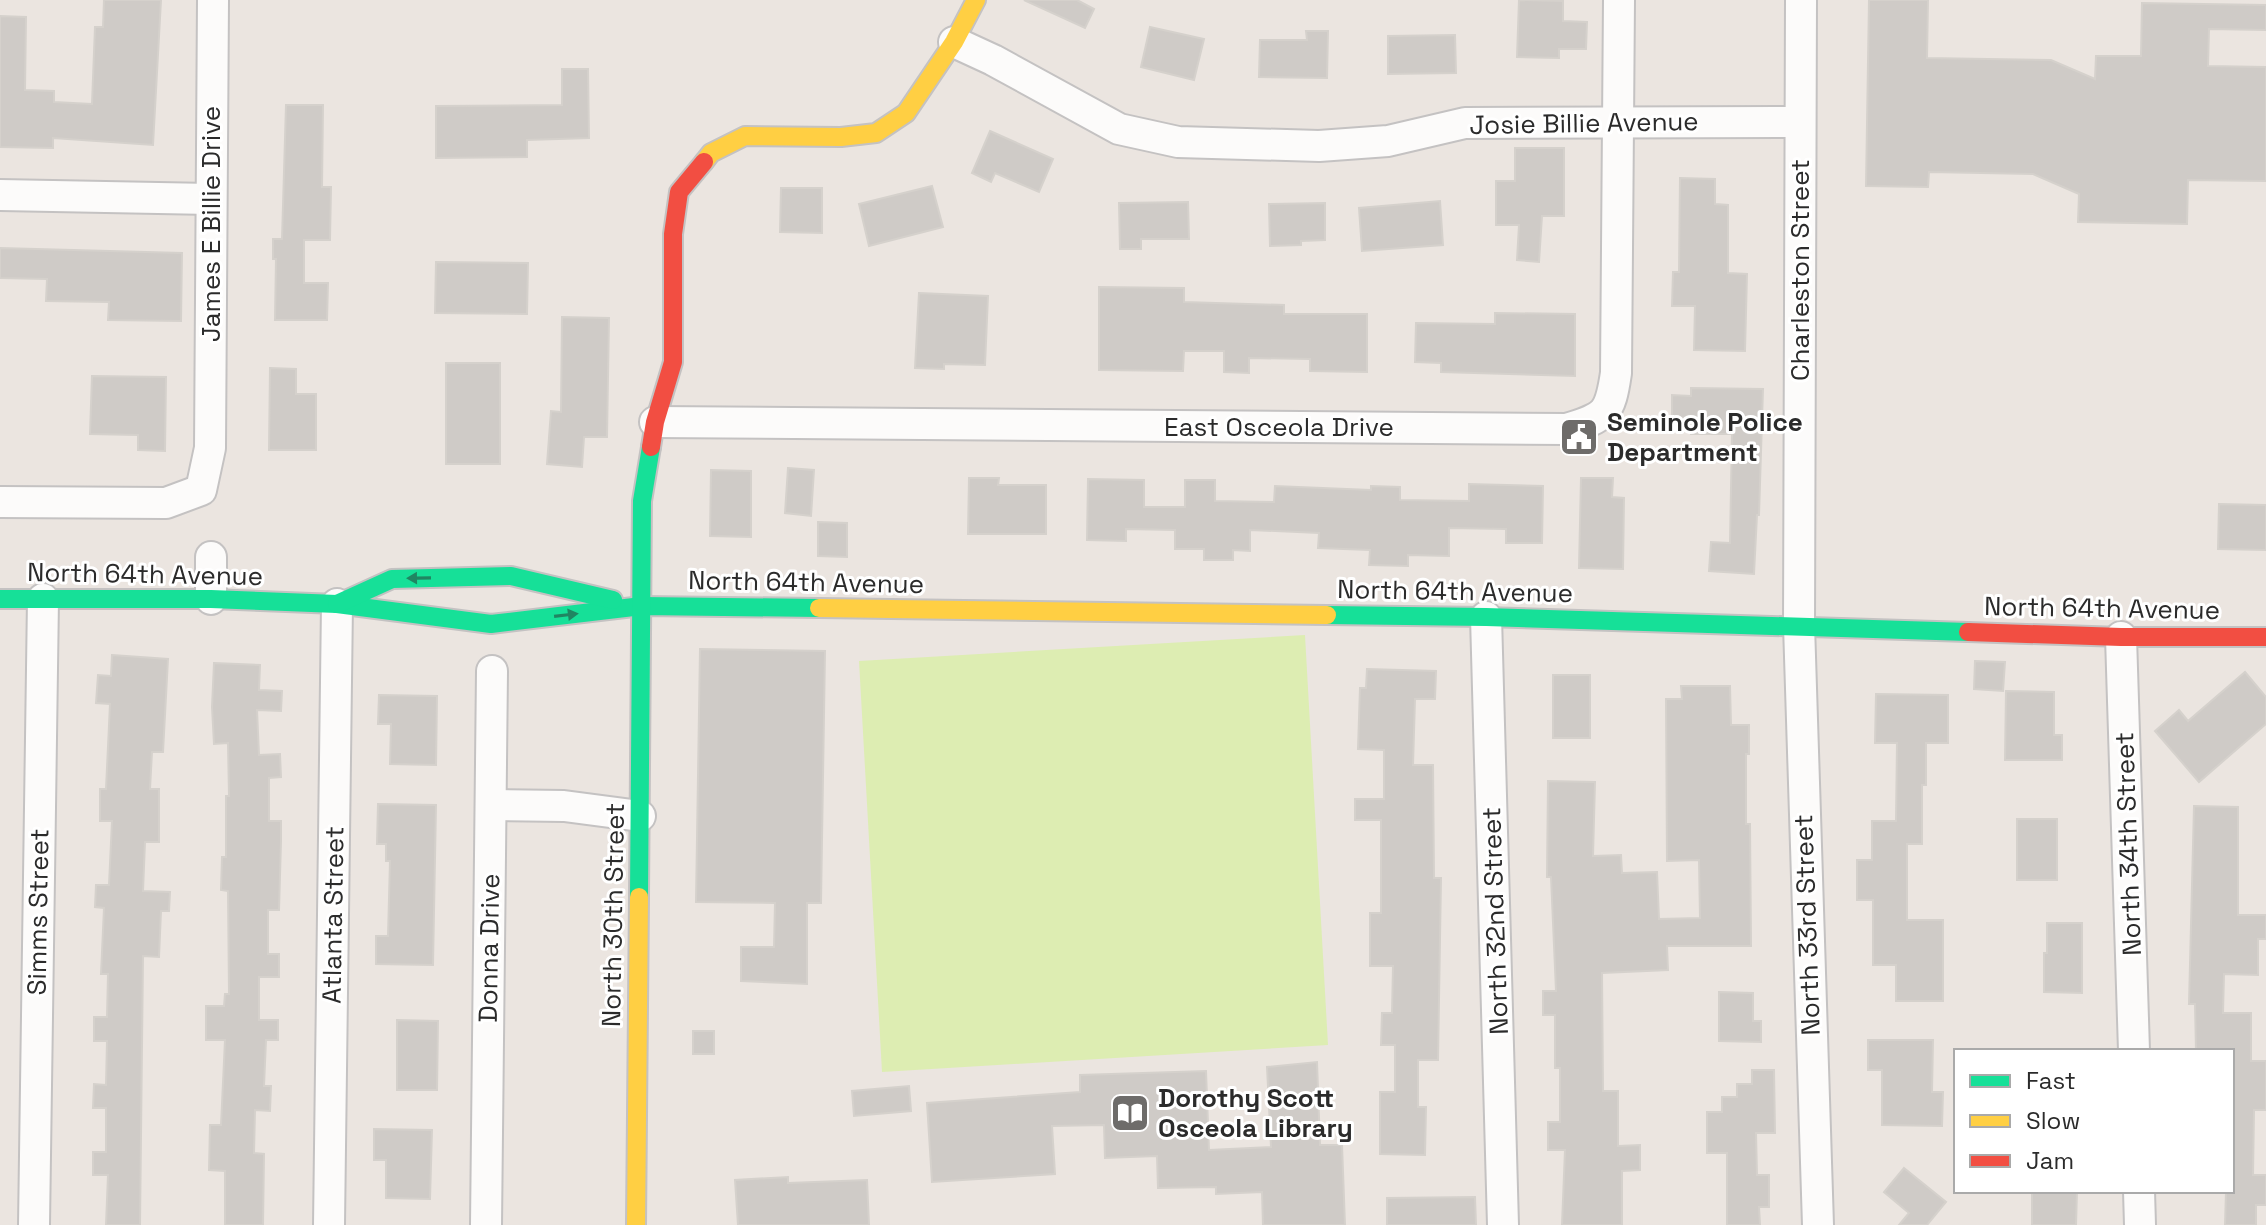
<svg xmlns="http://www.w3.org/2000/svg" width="2266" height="1225" font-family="'Space Grotesk',sans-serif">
  <rect width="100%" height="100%" fill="#ebe5e0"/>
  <path fill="#ddedb2" d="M1305,635L1328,1045L882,1072L859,661Z"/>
  <g fill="#cfcbc7" stroke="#d5d1cc" stroke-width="2">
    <path d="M104,0H161L153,145L53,138V148L0,147V16L26,17L25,90L54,91V102L92,104L95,27H103Z"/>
    <path d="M1024,0H1077L1094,9L1085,28Z"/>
    <path d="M1519,0L1563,1V21L1587,22L1586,49H1559V58L1517,57Z"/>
    <path d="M1869,0H1928L1927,58L2051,60L2095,79L2096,56H2141L2142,3L2266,5V30L2209,29L2208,66L2266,67V181L2188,180L2187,224L2078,222L2079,194L2033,174L1929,172L1928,187L1866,186Z"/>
    <path d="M1150,27L1204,39L1194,80L1141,67Z"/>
    <path d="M1306,31H1328L1327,78L1259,77L1260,40H1307Z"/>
    <path d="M1455,35L1456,73L1388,74V36Z"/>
    <path d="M562,69H588L589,138L527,140V157L436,158V106L562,105Z"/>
    <path d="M286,105H323L322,187H331L330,240H304V283H328L327,320H275L276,259H273V239H282Z"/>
    <path d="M990,131L1053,159L1039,192L995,173L991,182L972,173Z"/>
    <path d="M1515,148H1564V216H1542L1539,262L1517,260L1519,225H1496V181H1515Z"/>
    <path d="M1680,178L1715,179V204L1728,205V273L1747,274L1745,351L1694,350L1695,306H1672L1673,272H1679Z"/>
    <path d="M932,186L943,227L869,246L859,204Z"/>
    <path d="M781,188H822V233L780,232Z"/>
    <path d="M1440,201L1443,245L1362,251L1359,208Z"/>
    <path d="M1188,202L1189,239H1141V249H1120L1119,203Z"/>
    <path d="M1325,203V240L1301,241V245L1270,246L1269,204Z"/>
    <path d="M0,248L182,253L181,321L108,320L109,302L46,301L47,279L0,278Z"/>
    <path d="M436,262L528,263L527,314L435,313Z"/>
    <path d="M1099,287L1184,288V302L1284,305V314H1367V372L1310,371V359L1249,358V373L1224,372V351H1184L1183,371L1099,370Z"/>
    <path d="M919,293L988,296L985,365L944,364V369L915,368Z"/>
    <path d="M1495,313L1575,314V376L1441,372V363L1415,362L1416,323L1495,324Z"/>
    <path d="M562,317L609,318L607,437H584L582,467L547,464L551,411L561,412Z"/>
    <rect x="446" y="363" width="54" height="101"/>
    <path d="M270,368L296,369V394H316V450H269Z"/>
    <path d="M92,376L166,377L165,451L138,450V435L90,434Z"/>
    <path d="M1691,388L1763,389L1759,515H1757L1754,574L1709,571L1711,542L1730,543L1732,434H1691V424H1672V395L1691,396Z"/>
    <path d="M788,468L814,470L811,516L785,513Z"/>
    <path d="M711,470L751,471V537L710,536Z"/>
    <path d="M969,478H999L998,485H1046V534H968Z"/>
    <path d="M1581,478H1613L1612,497L1624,498L1623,569L1579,568Z"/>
    <path d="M1088,479L1144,480V507H1185V480H1215V501L1274,502L1275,486L1371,490V486L1400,487V500L1469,501V484L1543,486L1542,543H1506V529L1449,528V556L1408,555V566L1369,565L1370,550L1318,548L1319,533L1250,530V551L1233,550V560H1204V549H1175V530L1126,529V541L1087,540Z"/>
    <path d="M2219,504L2266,505V550L2218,549Z"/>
    <path d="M818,522L847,523V557L818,556Z"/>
    <path d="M700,649L825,651L821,903H807V984L741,981V947H774L775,903L696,902Z"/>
    <path d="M112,655L168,659L163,752H152L150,789H159V842H145L143,891L170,892L169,911H161L159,957L143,956L140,1225H106L108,1175H93V1152H106V1108H93L94,1084L106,1085L107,1041H94V1017H107L108,974H101L104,908L95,907L96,885H109L112,821H100V789H106L110,704L96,703L98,675L111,676Z"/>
    <path d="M1975,661L2005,662L2003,691L1974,689Z"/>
    <path d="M214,663L260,665L259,690L282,691L281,711L257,710L259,755L280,754L281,777L269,778V821H281V841L279,910H268V954H279V977H259V1020H278V1040H266L264,1086H271L270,1111L255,1110L254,1153L264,1154L263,1225H225V1171L209,1170L210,1125H221L225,1040H206V1006H224L225,994H229L228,891L221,890L222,857H226V796H229L228,743L214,744L212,707Z"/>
    <path d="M1367,669L1436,671L1435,699H1415L1413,765H1433L1434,878H1441L1438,1060H1418V1107H1426L1425,1155L1380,1154V1092H1395V1045H1381L1382,1013H1392L1393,966H1370V913H1381V820H1355V799H1384V750L1358,749L1360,688H1366Z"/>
    <path d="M2245,672L2266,697V724L2199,782L2155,731L2179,710L2188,721Z"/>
    <rect x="1553" y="675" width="37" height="63"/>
    <path d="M1681,686H1730L1731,725H1749V754H1746V824H1750L1751,946H1667L1668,970L1602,973L1603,1091H1618V1146L1640,1145V1170L1622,1171V1225H1562L1565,1150H1548V1122H1560V1068H1555V1015H1543V991H1556L1551,877H1547L1548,781L1595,782L1593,856L1621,855L1622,873L1657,872L1659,919L1700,918L1699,860L1667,861L1666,699H1682Z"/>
    <path d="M2006,691L2054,692V735H2062V760H2005Z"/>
    <path d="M1876,694L1948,695V743H1926V785H1922V844H1907V920H1943V1001H1896V965H1873V900H1857V860H1872V821H1896L1897,743H1875Z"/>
    <path d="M379,695L437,696L436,765L390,764L391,724H378Z"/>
    <path d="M378,804L436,805L433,965L376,964V936H388L390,861H386V844H377Z"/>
    <path d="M2194,806L2238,807V915H2266V939H2258V975L2224,974L2223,1013H2251V1061H2266V1110H2254L2253,1175H2266V1205H2256V1225H2225L2226,1191H2232V1051H2196L2195,1004H2189Z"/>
    <rect x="2017" y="819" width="40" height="61"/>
    <path d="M2047,923H2082V993L2044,992V953H2047Z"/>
    <path d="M1719,992L1753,993V1021H1761V1042L1719,1041Z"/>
    <path d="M397,1020L438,1021L437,1090H397Z"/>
    <rect x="693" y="1031" width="21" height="23"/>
    <path d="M1868,1040H1933L1932,1092H1943L1942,1126L1882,1125V1070H1868Z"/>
    <path d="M1317,1062L1320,1145H1342L1345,1225H1263L1262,1192L1216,1194V1187L1158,1188L1157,1156L1105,1158L1104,1125L1052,1126L1055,1174L932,1182L927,1103L1080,1092V1075L1206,1071L1209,1150L1271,1147L1267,1067Z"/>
    <path d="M1752,1070H1774L1775,1133H1756L1757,1175H1769V1207H1759L1760,1225H1727V1153H1707V1112H1722V1097H1737V1084H1752Z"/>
    <path d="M909,1086L911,1111L854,1116L852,1091Z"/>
    <path d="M374,1129L432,1130L430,1199L386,1198V1160H374Z"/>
    <path d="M1904,1168L1946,1202L1927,1225H1899L1909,1213L1884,1192Z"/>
    <path d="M788,1177V1183L867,1180L869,1225H738L735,1180Z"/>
    <path d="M2032,1191H2077L2076,1225H2032Z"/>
    <path d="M1475,1197L1476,1225H1387V1198Z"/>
  </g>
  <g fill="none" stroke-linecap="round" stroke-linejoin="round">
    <defs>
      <g id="street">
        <path d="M1801,0L1799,625L1818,1225"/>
        <path d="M954,42L993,60L1119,129L1178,142L1319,146L1388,141L1465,123L1799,122"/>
        <path d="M0,195L211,199"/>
        <path d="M655,422L1566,429C1606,417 1610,414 1616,373L1619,0"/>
        <path d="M0,502L166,503L201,490L210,448L213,0"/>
        <path d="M211,599V557"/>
        <path d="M1486,617L1503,1225"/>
        <path d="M2121,637L2134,1051"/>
        <path d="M491,805L564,806L640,816"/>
        <path d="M2139,1191L2140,1225"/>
        <path d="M34,1225L43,599"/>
        <path d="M329,1225L337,604"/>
        <path d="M486,1225L492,671"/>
      </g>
      <g id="fast">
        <path d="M0,599H211L337,604L491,624L642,606L819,608"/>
        <path d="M337,604L392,579L511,576L613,600"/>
        <path d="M1327,615L1486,617L1968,632"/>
        <path d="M639,897L642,501L651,447"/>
      </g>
      <g id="slow">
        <path d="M704,162L711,153L745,136L841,137L876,133L906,113L954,42L976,0"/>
        <path d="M819,608L1327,615"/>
        <path d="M636,1225L639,897"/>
      </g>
      <g id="jam">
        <path d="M651,447L655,422L673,362V234L679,192L704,162"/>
        <path d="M1968,632L2121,637H2266"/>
      </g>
    </defs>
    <use href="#street" stroke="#c4c2c2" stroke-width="34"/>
    <use href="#fast" stroke="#c4c2c2" stroke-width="22"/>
    <use href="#slow" stroke="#c4c2c2" stroke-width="22"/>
    <use href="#jam" stroke="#c4c2c2" stroke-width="22"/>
    <use href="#street" stroke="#fcfbfa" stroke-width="30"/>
    <use href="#fast" stroke="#16e098" stroke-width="18"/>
    <use href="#slow" stroke="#ffcf43" stroke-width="18"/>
    <use href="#jam" stroke="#f24e42" stroke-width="18"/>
  </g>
  <defs><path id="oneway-solid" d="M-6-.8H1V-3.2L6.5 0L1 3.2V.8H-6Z" transform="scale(2)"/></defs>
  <g fill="#208662">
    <use href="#oneway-solid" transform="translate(419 578) rotate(179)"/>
    <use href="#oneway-solid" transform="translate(566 615) rotate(-7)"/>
  </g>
  <defs>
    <symbol id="civic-square" viewBox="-11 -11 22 22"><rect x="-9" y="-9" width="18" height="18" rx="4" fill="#6e6c6a" stroke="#fff"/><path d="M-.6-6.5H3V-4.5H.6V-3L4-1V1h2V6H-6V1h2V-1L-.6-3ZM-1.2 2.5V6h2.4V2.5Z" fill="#fff"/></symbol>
    <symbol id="library-square" viewBox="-11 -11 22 22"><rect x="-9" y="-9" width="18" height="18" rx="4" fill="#6e6c6a" stroke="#fff"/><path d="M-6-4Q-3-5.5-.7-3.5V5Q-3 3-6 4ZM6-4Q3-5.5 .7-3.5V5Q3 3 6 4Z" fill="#fff"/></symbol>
  </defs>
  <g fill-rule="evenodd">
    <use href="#civic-square" x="1557" y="415" width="44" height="44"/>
    <use href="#library-square" x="1108" y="1091" width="44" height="44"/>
  </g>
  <g text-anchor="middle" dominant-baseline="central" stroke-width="6" stroke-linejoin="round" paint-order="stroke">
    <g font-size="26" fill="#2b2b2b" stroke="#fff">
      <text transform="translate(1584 123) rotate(-1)">Josie Billie Avenue</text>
      <text transform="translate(211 224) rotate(-90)">James E Billie Drive</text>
      <text transform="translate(1800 270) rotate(-90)">Charleston Street</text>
      <text x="1279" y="427">East Osceola Drive</text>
      <text transform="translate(145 574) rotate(1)">North 64th Avenue</text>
      <text transform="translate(806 582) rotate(1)">North 64th Avenue</text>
      <text transform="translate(1455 591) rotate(1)">North 64th Avenue</text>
      <text transform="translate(2102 608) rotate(1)">North 64th Avenue</text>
      <text transform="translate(2128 844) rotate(-92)">North 34th Street</text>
      <text transform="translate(38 912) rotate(-89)">Simms Street</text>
      <text transform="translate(333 915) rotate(-89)">Atlanta Street</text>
      <text transform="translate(613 915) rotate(-89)">North 30th Street</text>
      <text transform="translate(1495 921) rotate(-92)">North 32nd Street</text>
      <text transform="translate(1807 925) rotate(-92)">North 33rd Street</text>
      <text transform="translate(489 948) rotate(-89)">Donna Drive</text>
    </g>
    <g font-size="26" font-weight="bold" fill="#2b2b2b" stroke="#fff" text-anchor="start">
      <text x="1607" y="422">Seminole Police<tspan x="1607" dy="30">Department</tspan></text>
      <text x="1158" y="1098">Dorothy Scott<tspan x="1158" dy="30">Osceola Library</tspan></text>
    </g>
  </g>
  <rect x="1954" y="1049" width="280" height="144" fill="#ffffff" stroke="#aaaaaa" stroke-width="2"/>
  <rect x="1970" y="1075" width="40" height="12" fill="#16e098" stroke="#aaaaaa" stroke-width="2"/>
  <text x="2026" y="1089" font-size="24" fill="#2b2b2b">Fast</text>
  <rect x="1970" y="1115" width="40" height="12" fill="#ffcf43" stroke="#aaaaaa" stroke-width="2"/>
  <text x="2026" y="1129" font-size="24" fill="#2b2b2b">Slow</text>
  <rect x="1970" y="1155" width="40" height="12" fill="#f24e42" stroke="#aaaaaa" stroke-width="2"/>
  <text x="2026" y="1169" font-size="24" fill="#2b2b2b">Jam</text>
</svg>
